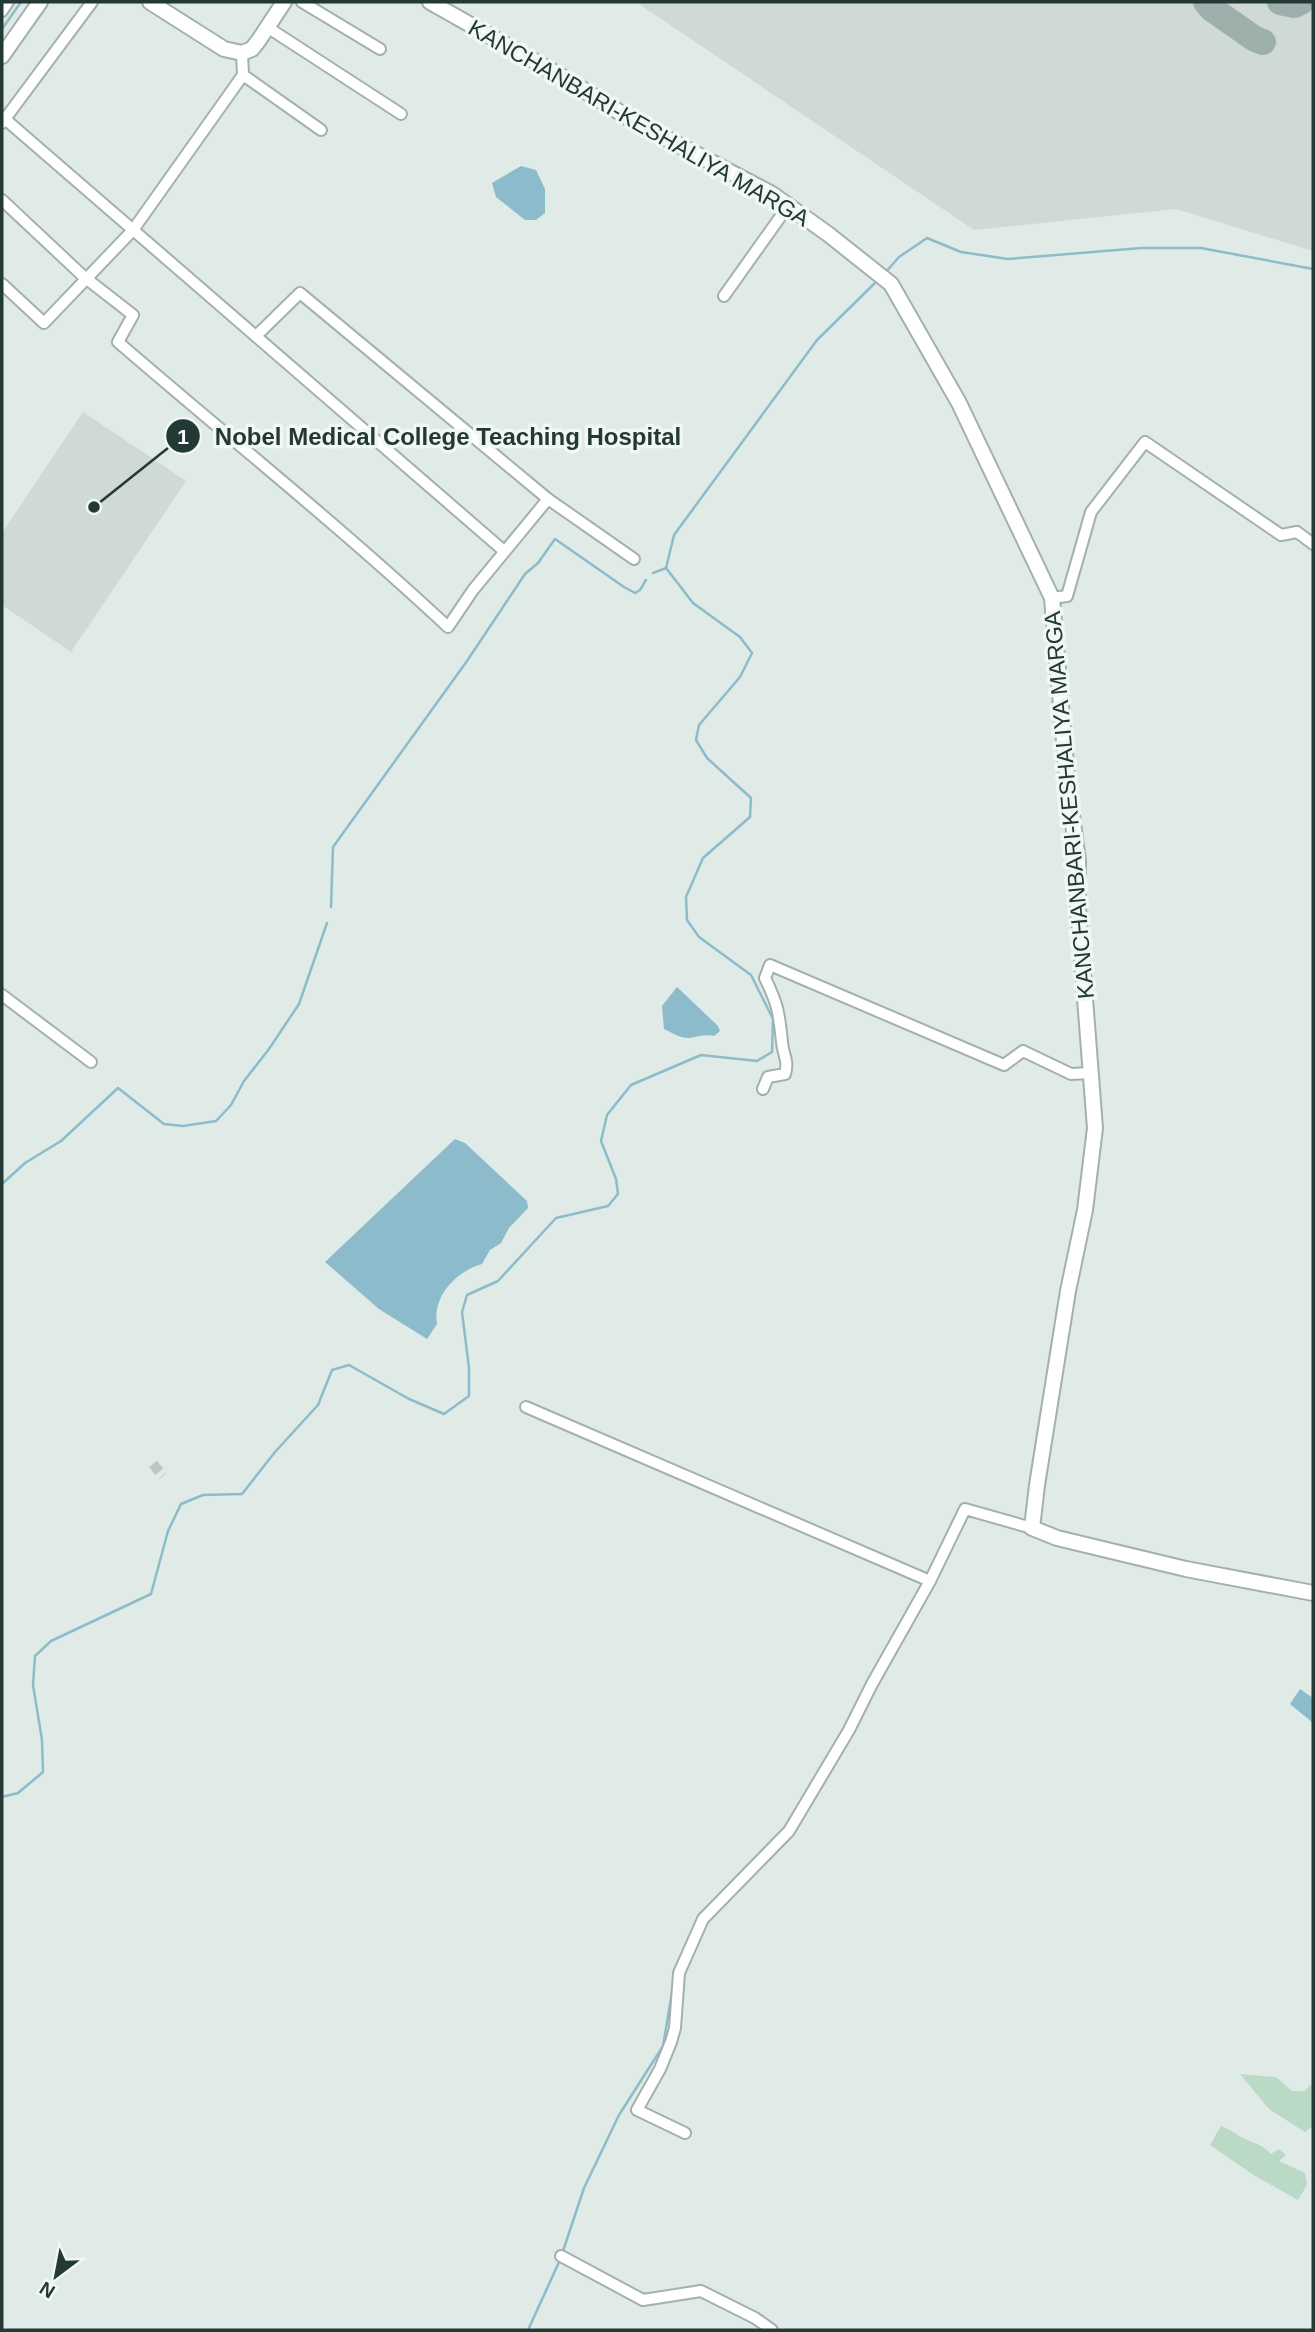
<svg xmlns="http://www.w3.org/2000/svg" width="1315" height="2332" font-family="Helvetica,sans-serif">
  <rect width="100%" height="100%" fill="#e0eae6"/>
  <g fill="#cfdad6">
    <path d="M636,2H1313V251L1176,209L974,230Z"/>
    <path d="M83,412L186,481L71,652L2,605V533Z"/>
  </g>
  <g fill="#badac6">
    <path d="M1240,2074L1276,2077L1292,2091H1304L1313,2083V2126L1305,2132L1269,2109Z"/>
    <path d="M1221,2126C1230,2129 1234,2133 1241,2137C1253,2143 1262,2144 1271,2154L1279,2149L1286,2155L1279,2161L1305,2173L1307,2185L1298,2200L1255,2176L1210,2145Z"/>
  </g>
  <g fill="#8cbccb">
    <path d="M521,166L536,170L545,189V213L536,220H525L496,197L492,183Z"/>
    <path d="M677,987L718,1026L720,1031L714,1036C704,1034 698,1037 689,1038C680,1038 672,1033 664,1029L662,1006Z"/>
    <path d="M455,1139L465,1143L527,1201L528,1208L509,1228L501,1243L490,1250L482,1264C457,1271 432,1296 437,1324L427,1339L379,1309L325,1262Z"/>
    <path d="M1300,1689L1313,1698V1723L1290,1704Z"/>
  </g>
  <g fill="none" stroke-linecap="round" stroke-linejoin="round">
    <g stroke="#8cbccb" stroke-width="2.5">
      <path d="M2,29L21,2"/>
      <path d="M885,273L899,257L927,238L961,252L1008,259L1141,248H1201L1313,269"/>
      <path d="M653,573L666,568"/>
      <path d="M331,907L333,847L467,661L525,574L538,563L555,539L624,587L635,593L640,590L646,580"/>
      <path d="M2,1184L25,1163L61,1141L118,1088L164,1124L183,1126L216,1121L231,1105L244,1081L269,1049L299,1004L327,923"/>
      <path d="M2,1797L18,1793L43,1772L42,1740L33,1685L35,1656L51,1641L151,1594L168,1531L181,1504L203,1495L242,1494L275,1452L318,1405L332,1370L349,1365L409,1399L444,1414L469,1396V1368L462,1312L467,1295L498,1281L556,1218L608,1206L618,1194L616,1179L601,1141L607,1115L631,1085L701,1055L757,1061L772,1052L773,1019L751,975L699,937L687,920L686,897L703,858L750,817L751,798L707,758L696,740L699,725L740,677L752,653L740,637L693,603L666,568L674,535L817,340L878,280"/>
      <path d="M562,2254L584,2188L619,2115L663,2046L674,1981"/>
      <path d="M528,2330L560,2260"/>
    </g>
    <g stroke="#9eb0ab" stroke-width="26">
      <path d="M1206,2L1212,9L1255,39L1263,42"/>
      <path d="M1280,2L1294,5L1301,2"/>
    </g>
    <path stroke="#bac7c3" stroke-width="10" stroke-dasharray="10 5" stroke-linecap="butt" d="M153,1464L163,1476"/>
    <defs>
      <g id="minor">
        <path d="M302,2L380,49"/>
        <path d="M2,11L8,2"/>
        <path d="M267,27L401,114"/>
        <path d="M243,75L321,130"/>
        <path d="M5,119L504,551"/>
        <path d="M2,123L92,2"/>
        <path d="M2,200L83,276L133,315L118,342C228,437 342,528 448,627L473,590L548,499"/>
        <path d="M2,284L44,323L133,230L243,75L242,53"/>
        <path d="M724,296L788,206"/>
        <path d="M256,336L300,293L548,499L634,559"/>
        <path d="M1052,598L1067,596L1091,512L1145,442L1281,535L1297,532L1313,544"/>
        <path d="M2,995L91,1062"/>
        <path d="M763,1089L768,1077L785,1074C789,1059 783,1056 782,1042C779,1012 778,1005 765,978L770,965L1004,1065L1023,1051L1071,1074L1090,1073"/>
        <path d="M526,1407L930,1581"/>
        <path d="M685,2133L637,2110L660,2069L671,2042L675,2028L679,1973L703,1919L789,1831L849,1730L872,1684L930,1581L965,1509L1032,1528"/>
        <path d="M561,2256L643,2300L701,2291L755,2318L772,2330"/>
      </g>
      <g id="tertiary">
        <path d="M150,2L224,49L242,53L252,49L259,40L284,2"/>
        <path d="M430,2L561,76L637,123L772,194L828,234L891,284L959,403L1052,598L1067,777L1078,861V908L1095,1128L1085,1210L1068,1291L1037,1485L1032,1528L1057,1538L1186,1569L1313,1593"/>
        <path d="M2,56L40,2"/>
      </g>
    </defs>
    <use href="#minor" stroke="#a3b1ad" stroke-width="14"/>
    <use href="#tertiary" stroke="#a3b1ad" stroke-width="18"/>
    <use href="#minor" stroke="#fff" stroke-width="10"/>
    <use href="#tertiary" stroke="#fff" stroke-width="14"/>
  </g>
  <g text-anchor="middle" dominant-baseline="central" stroke-width="7" stroke-linejoin="round" paint-order="stroke">
    <g font-size="23" fill="#223935" stroke="#f0f7f4">
      <text transform="translate(639 123) rotate(30)">KANCHANBARI-KESHALIYA MARGA</text>
      <text transform="translate(1069 805) rotate(-95)">KANCHANBARI-KESHALIYA MARGA</text>
    </g>
  </g>
  <path fill="none" stroke="#223935" stroke-width="2.5" d="M94 507L183 436"/>
  <g fill="#223935" stroke="#f0f7f4" stroke-width="2.5">
    <circle cx="94" cy="507" r="7"/>
    <circle cx="183" cy="436" r="18"/>
  </g>
  <g font-size="21" text-anchor="middle" font-weight="bold" fill="#fff">
    <text x="183" y="444">1</text>
  </g>
  <g font-size="24" text-anchor="middle" font-weight="bold" fill="#223935" stroke="#f0f7f4" stroke-width="7" stroke-linejoin="round" paint-order="stroke">
    <text x="448" y="445">Nobel Medical College Teaching Hospital</text>
  </g>
  <rect width="1315" height="2332" fill="none" stroke="#223935" stroke-width="7"/>
  <g transform="translate(56 2276) rotate(212)" stroke="#f0f7f4" stroke-width="5" paint-order="stroke">
  <path d="M0-5L12 26L0 18L-12 26Z" fill="#223935"/>
  <text y="-10" font-size="19" font-weight="bold" text-anchor="middle" fill="#223935">N</text>
  </g>
</svg>
